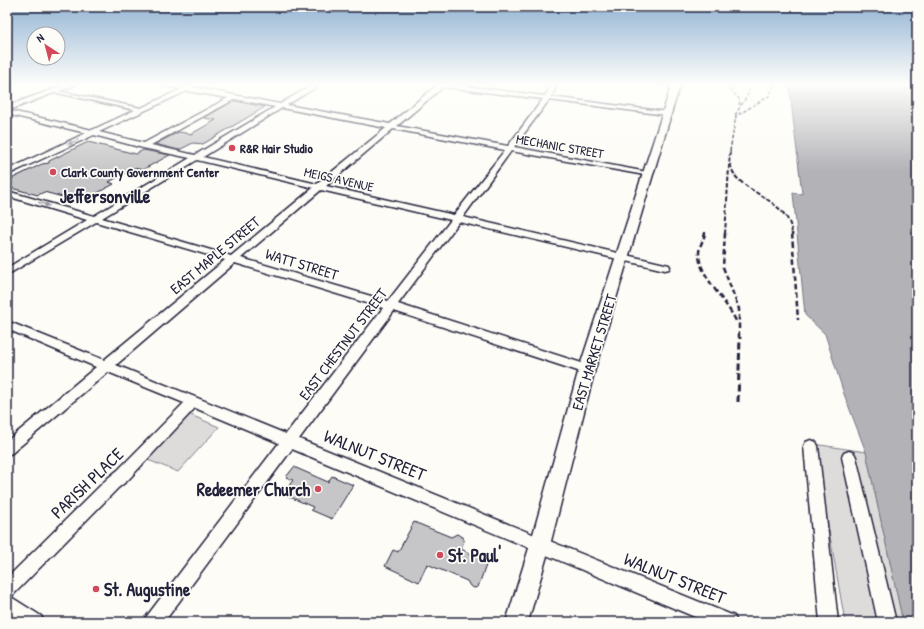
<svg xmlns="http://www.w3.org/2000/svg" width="924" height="629" font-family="'Patrick Hand',sans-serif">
  <rect width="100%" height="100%" fill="#fdfcf7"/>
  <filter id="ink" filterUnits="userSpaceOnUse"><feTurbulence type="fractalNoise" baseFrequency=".025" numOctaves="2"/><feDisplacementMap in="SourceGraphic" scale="8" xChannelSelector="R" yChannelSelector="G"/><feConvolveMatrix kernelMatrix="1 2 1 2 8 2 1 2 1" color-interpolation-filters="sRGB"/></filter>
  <g filter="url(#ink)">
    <g fill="#dddcdb" stroke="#807f8b">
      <path d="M186,413L219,427L178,472L148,460L145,456Z"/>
      <path d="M814,444L866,452L903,622H845Z"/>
    </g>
    <path fill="#b2b2b7" stroke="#787885" d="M789,84H917V622H903L866,452L844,394L825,334L805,315L793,193L802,194Z"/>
    <g fill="#c6c6c8" stroke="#22223b">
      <path d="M234,101L265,107L203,144L193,143L179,150L155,144L179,132L191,134L216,120L204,118Z"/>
      <path d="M88,142L136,154L143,150L170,155L142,170L134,168L109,182L114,184L81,202L44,192L38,195L7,187V181L42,164L49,163V161Z"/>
      <path d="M294,467L328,482L332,476L353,485L332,519L311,510L313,507L283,494L293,480L286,477Z"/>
      <path d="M414,522L451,537L457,534L463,537L464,541L461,549L478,557L480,554L489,557L478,587L474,588L470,586L467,581L427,564L419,582L385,566L393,550L398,552Z"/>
    </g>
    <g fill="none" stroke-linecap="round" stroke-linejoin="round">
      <defs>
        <g id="minor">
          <path d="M159,84L188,86L280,104L314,84H321L287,105L390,124L436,86L433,84H447L545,96L552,84H558L551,97L668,112V114L666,115L549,100L514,147L647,172L651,174L650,176L511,151L463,217L669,265L670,267L669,269L665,270L459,222L398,304L591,366L593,369L591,372L587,374L394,311L299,439L734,616L737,622H707L292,449L164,622H144L147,616L279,443L195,408L128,480L118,488L11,597L41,616L44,622H19L7,614V578L108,478L118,470L184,403L108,372L12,453L7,455V441L96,367L7,329V321L104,360L225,260L96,222L7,275V268L87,220L7,196V191L94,216L190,158L143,148L94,135L7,175V170L86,133L7,114V110L92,130L135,110L53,92V90L141,108L181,89ZM443,87L543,99L508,146L397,126ZM187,91L228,98L144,143L99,132ZM235,99L275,107L195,155L151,145ZM282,108L386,128L317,184L203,157ZM393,129L505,150L454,215L326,186ZM197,160L310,187L313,188L231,256L102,218ZM321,190L451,220L388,301L241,258ZM235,263L383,308L286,434L116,365Z"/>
          <path d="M660,84H669L678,87L675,89Z"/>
          <path d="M811,440L816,442L818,446L838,622H820L804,446L806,442Z"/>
          <path d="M849,451L854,453L856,457L896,622H878L842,457L844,453Z"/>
        </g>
        <g id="major">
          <path d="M67,84H77L7,111V106Z"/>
          <path d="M672,84H680L595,369L550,545L528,622H506L530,545L579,369Z"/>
        </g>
      </defs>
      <use href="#minor" stroke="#22223b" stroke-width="3"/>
      <use href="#major" stroke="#22223b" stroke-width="3"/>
      <use href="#minor" fill="#fdfcf7" fill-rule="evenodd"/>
      <use href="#major" fill="#fdfcf7" fill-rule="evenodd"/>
      <g stroke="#22223b" stroke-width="1.5" stroke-dasharray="3.5 2" stroke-linecap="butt">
        <path d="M728,84L729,88L740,100L739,106"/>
        <path d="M735,115L749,93L750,84"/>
        <path d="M730,151L736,116L769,96L775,84"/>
      </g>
      <g stroke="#22223b" stroke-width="2" stroke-dasharray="4.5 2" stroke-linecap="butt">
        <path d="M730,164C732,169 733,174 737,178C754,196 790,204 792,234"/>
        <path d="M705,234V232"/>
        <path d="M725,234L730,150"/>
      </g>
      <g stroke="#22223b" stroke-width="2.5" stroke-dasharray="5.5 3" stroke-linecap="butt">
        <path d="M705,233C704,240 699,246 699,253C698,275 728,302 737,323"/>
        <path d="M725,233L723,267L739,309V338"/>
        <path d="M792,233L798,320"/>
      </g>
      <path stroke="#22223b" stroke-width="3" stroke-dasharray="7 3.5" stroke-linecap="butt" d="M738,402L740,337"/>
    </g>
    <defs><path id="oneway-solid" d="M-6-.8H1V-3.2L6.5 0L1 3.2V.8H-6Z"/></defs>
    <g fill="#9a9aa2">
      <use href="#oneway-solid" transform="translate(73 142) rotate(155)"/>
      <use href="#oneway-solid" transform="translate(44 204) rotate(17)"/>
    </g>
  </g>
  <linearGradient id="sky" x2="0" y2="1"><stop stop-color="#92b3d4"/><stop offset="0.49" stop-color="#fefefb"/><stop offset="1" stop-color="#fefefb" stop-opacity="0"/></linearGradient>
  <rect width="924" height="172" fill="url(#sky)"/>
  <g fill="#d1495b" stroke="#fdfcf7" stroke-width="1.5">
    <circle cx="232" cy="148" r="4"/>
    <circle cx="53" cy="172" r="4"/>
    <circle cx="318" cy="489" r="4"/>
    <circle cx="440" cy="555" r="4"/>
    <circle cx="96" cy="589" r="4"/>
  </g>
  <g text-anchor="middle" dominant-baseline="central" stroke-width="3.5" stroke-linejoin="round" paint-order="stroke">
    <g font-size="13" fill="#22223b" stroke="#fdfcf7">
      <text transform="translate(560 146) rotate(10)">MECHANIC STREET</text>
      <text transform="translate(339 179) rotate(13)">MEIGS AVENUE</text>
    </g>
    <g font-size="13" font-weight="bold" fill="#22223b" stroke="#fdfcf7" text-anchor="start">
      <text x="240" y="148">R&amp;R Hair Studio</text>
      <text x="61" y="172">Clark County Government Center</text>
    </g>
    <g font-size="15" fill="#22223b" stroke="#fdfcf7">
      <text transform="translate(215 255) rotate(-40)">EAST MAPLE STREET</text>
      <text transform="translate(302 264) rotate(17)">WATT STREET</text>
      <text transform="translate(343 344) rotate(-53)">EAST CHESTNUT STREET</text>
      <text transform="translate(594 352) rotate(-73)">EAST MARKET STREET</text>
    </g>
    <g font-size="18" fill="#22223b" stroke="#fdfcf7">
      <text transform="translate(375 455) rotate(22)">WALNUT STREET</text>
      <text transform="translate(87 483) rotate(-44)">PARISH PLACE</text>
      <text transform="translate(675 578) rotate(22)">WALNUT STREET</text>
    </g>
    <g font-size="18" font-weight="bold" fill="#22223b" stroke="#fdfcf7" text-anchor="start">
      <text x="310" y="489" text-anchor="end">Redeemer Church</text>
      <text x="448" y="555">St. Paul'</text>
      <text x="104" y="589">St. Augustine</text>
    </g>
    <g font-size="19" font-weight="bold" fill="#22223b" stroke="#fdfcf7">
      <text x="105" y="196">Jeffersonville</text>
    </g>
  </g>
  <rect width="924" height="629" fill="none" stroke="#fdfcf7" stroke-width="24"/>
  <rect x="12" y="12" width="900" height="605" fill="none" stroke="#22223b" stroke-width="1.5" filter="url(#ink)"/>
  <g transform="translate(46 46) rotate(324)"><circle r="19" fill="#fdfcf7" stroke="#a5a5ac"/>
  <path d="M0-3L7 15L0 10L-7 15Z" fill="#d1495b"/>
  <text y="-6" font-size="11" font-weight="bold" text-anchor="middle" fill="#22223b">N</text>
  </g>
</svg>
